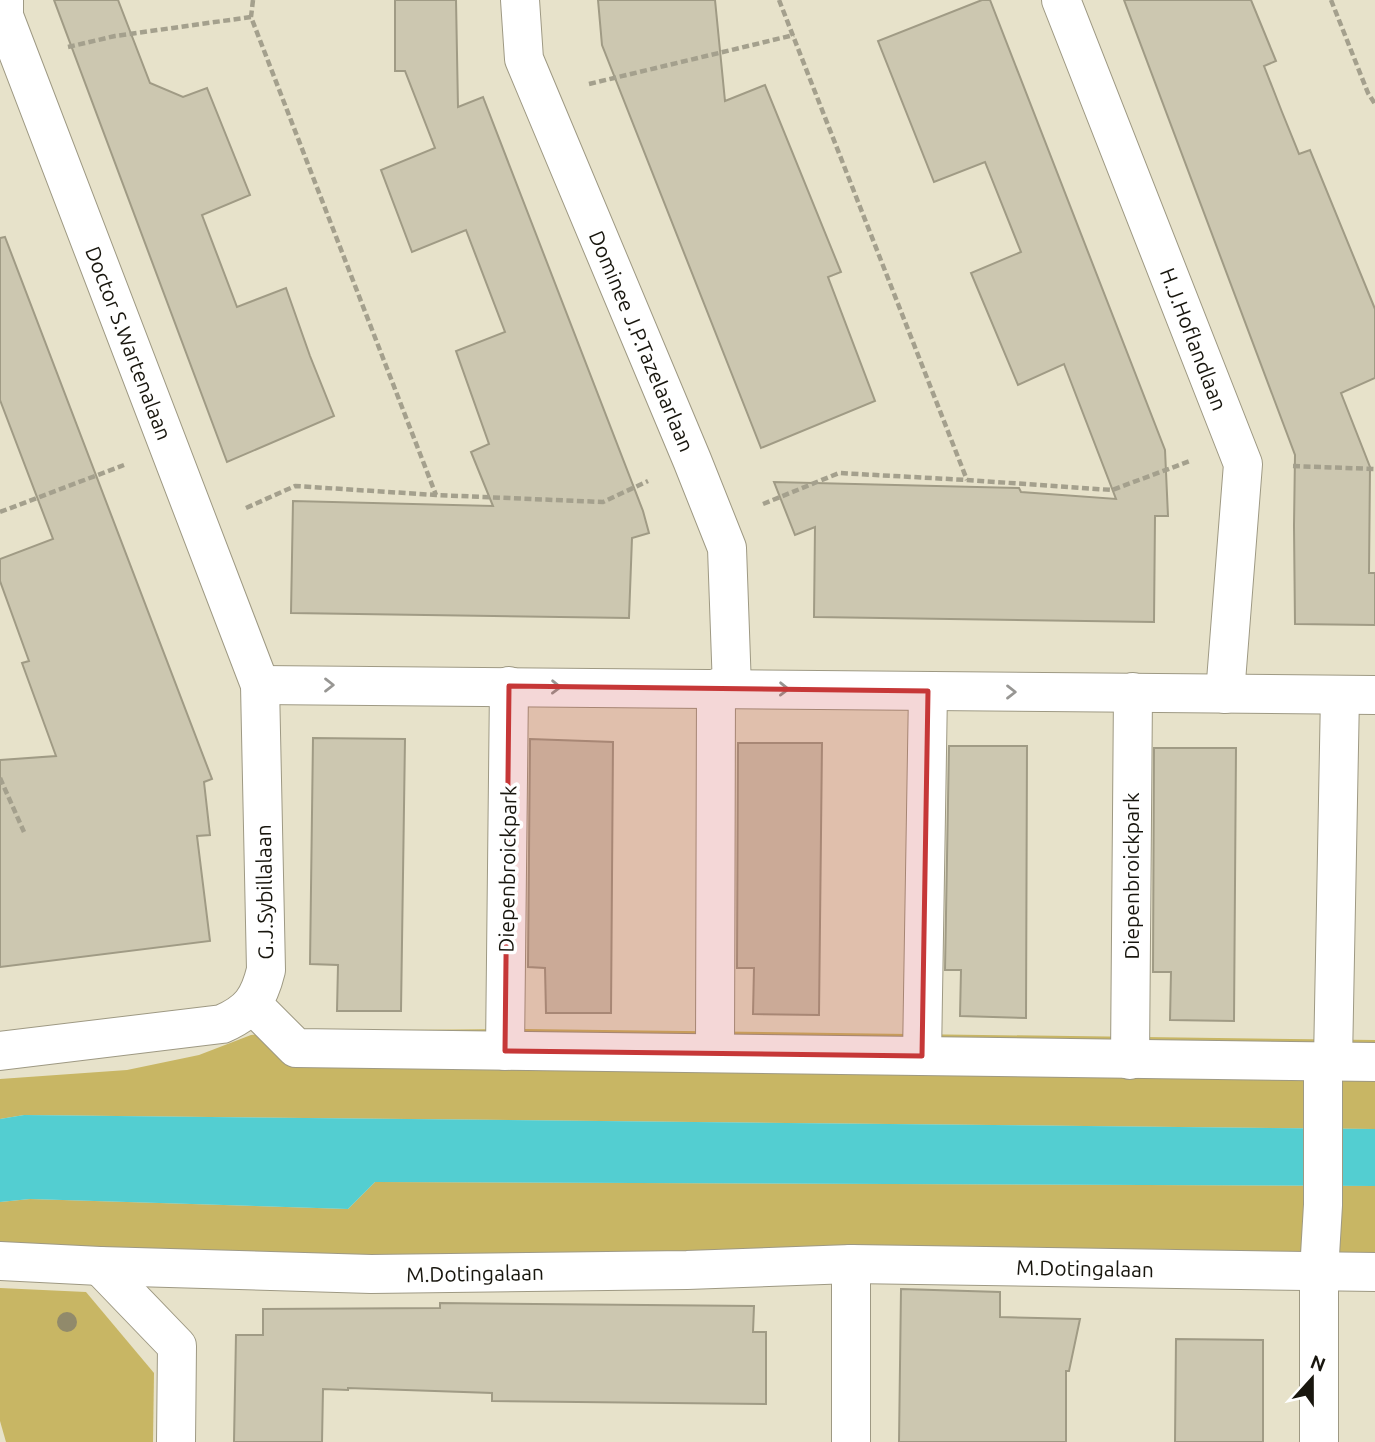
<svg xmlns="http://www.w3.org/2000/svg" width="1375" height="1442" font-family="Ubuntu,sans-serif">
  <rect width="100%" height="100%" fill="#e7e2ca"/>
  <g fill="#c8b664">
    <path d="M523,1029L1375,1040V1129L24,1115L0,1119V1079L127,1070L199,1055L251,1035L294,1031Z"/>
    <path d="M375,1182L1375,1186V1255L445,1261L0,1247V1202L30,1199L348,1209Z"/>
    <path d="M0,1288L86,1292L154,1373L153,1442H6L0,1421Z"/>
  </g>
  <path fill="#53ced1" d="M24,1115L1375,1129V1186L375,1182L348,1209L30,1199L0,1202V1119Z"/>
  <g fill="#ccc7b0" stroke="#a09b85" stroke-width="2">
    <path d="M54,0H118L150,83L183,97L207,88L250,195L202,215L237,307L286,288L310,356L334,416L227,462Z"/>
    <path d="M395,0H456L458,107L483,97L643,511L649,533L632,538L629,618L291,613L293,501L493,506L471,452L489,444L456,351L505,332L466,230L412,252L381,170L435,148L405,71H395Z"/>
    <path d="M598,0H715L725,101L765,85L841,272L828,277L875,401L761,448L602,45Z"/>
    <path d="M982,0H990L1165,450L1168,516H1155L1154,622L814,617L815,527L795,535L774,482L1019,488L1021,492L1116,499L1064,364L1018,385L971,273L1021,252L985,162L934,182L878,41Z"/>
    <path d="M1124,0H1251L1276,61L1264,66L1282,112L1299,154L1310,150L1375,309V378L1341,393L1370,467L1369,573H1375V625L1295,624L1294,526L1295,455Z"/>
    <path d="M5,237L212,779L204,782L210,835L197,836L210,941L0,967V760L56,756L22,663L29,661L0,581V559L53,539L0,400V238Z"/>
    <path d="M313,738L405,739L401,1011H337L338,965L310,964Z"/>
    <path d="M530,739L613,742L611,1013H546L545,968L528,967Z"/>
    <path d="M738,743H822L819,1015L753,1014L754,968H737Z"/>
    <path d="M949,746H1027L1026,1018L960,1016L961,970H945Z"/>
    <path d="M1154,748H1236L1234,1021L1170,1020L1171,972H1153Z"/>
    <path d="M901,1289L1000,1292V1317L1080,1319L1069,1371H1066V1442H899Z"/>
    <path d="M440,1303L754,1306L753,1332H766V1404L492,1401V1393L348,1388V1390L323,1389L322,1442H234L236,1335H263V1309L440,1308Z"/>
    <path d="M1176,1339L1263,1340V1442H1175Z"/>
  </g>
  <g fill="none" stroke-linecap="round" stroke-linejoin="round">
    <defs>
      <g id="minor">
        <path d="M520,0L524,59L692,460L727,548L732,688"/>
        <path d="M1061,0L1243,464L1225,694"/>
        <path d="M260,685L1375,695"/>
        <path d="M252,1004L296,1048L1375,1062"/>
        <path d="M0,1051L222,1024C250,1012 259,999 266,970L260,685L4,16V0"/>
        <path d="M505,1051L509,686"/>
        <path d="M715,1053L716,688"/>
        <path d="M922,1056L928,691"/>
        <path d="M1130,1060L1133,692"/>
        <path d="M1333,1061L1340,695"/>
        <path d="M0,1261L100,1266L371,1274L687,1270L851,1264L1375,1272"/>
        <path d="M851,1264V1442"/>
        <path d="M100,1266L177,1346L176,1442"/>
        <path d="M1319,1442V1272L1323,1205V1062"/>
      </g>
    </defs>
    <use href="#minor" stroke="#9e9983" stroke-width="40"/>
    <g stroke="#a4a08d" stroke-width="4.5" stroke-dasharray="7 3.5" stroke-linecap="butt">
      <path d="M253,0L251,17L436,495"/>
      <path d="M779,0L967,480"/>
      <path d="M1331,0L1368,93L1375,104"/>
      <path d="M68,47L115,36L251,17"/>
      <path d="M589,84L794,35"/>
      <path d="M1293,466L1375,469"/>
      <path d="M763,504L839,473L967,480L1112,490L1190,461"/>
      <path d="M246,508L295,486L436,495L603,502L648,481"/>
      <path d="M0,512L124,465"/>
      <path d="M0,778L24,832"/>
    </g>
    <use href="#minor" stroke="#fff" stroke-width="38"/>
  </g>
  <circle fill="#918a6b" cx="67" cy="1322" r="10"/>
  <defs><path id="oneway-chevron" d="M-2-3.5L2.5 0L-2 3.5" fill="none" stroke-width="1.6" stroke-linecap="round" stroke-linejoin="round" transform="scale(1.75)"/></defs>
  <g stroke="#979693">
    <use href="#oneway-chevron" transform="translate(329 685)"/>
    <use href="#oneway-chevron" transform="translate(556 687) rotate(1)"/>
    <use href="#oneway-chevron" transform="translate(784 689) rotate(1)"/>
    <use href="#oneway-chevron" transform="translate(1011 692)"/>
  </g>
  <path fill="#c63737" fill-opacity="0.2" stroke="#c63737" stroke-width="5" stroke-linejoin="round" d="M509,686L928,691L922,1056L505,1051Z"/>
  <g text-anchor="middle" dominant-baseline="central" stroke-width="7" stroke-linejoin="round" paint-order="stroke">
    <g font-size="21" fill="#18160e" stroke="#fff">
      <text transform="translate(1194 339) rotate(69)">H.J.Hoflandlaan</text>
      <text transform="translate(642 341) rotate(67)">Dominee J.P.Tazelaarlaan</text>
      <text transform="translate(129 343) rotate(69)">Doctor S.Wartenalaan</text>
      <text transform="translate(507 869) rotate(-89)">Diepenbroickpark</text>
      <text transform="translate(1131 876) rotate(-90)">Diepenbroickpark</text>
      <text transform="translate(264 892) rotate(-91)">G.J.Sybillalaan</text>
      <text transform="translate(1085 1268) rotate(1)">M.Dotingalaan</text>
      <text transform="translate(475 1273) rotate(-1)">M.Dotingalaan</text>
    </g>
  </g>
  <g transform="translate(1312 1379) rotate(21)" stroke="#ffffff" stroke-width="5" paint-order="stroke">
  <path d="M0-5L12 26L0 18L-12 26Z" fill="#18160e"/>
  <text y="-10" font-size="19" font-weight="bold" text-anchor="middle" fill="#18160e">N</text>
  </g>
</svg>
